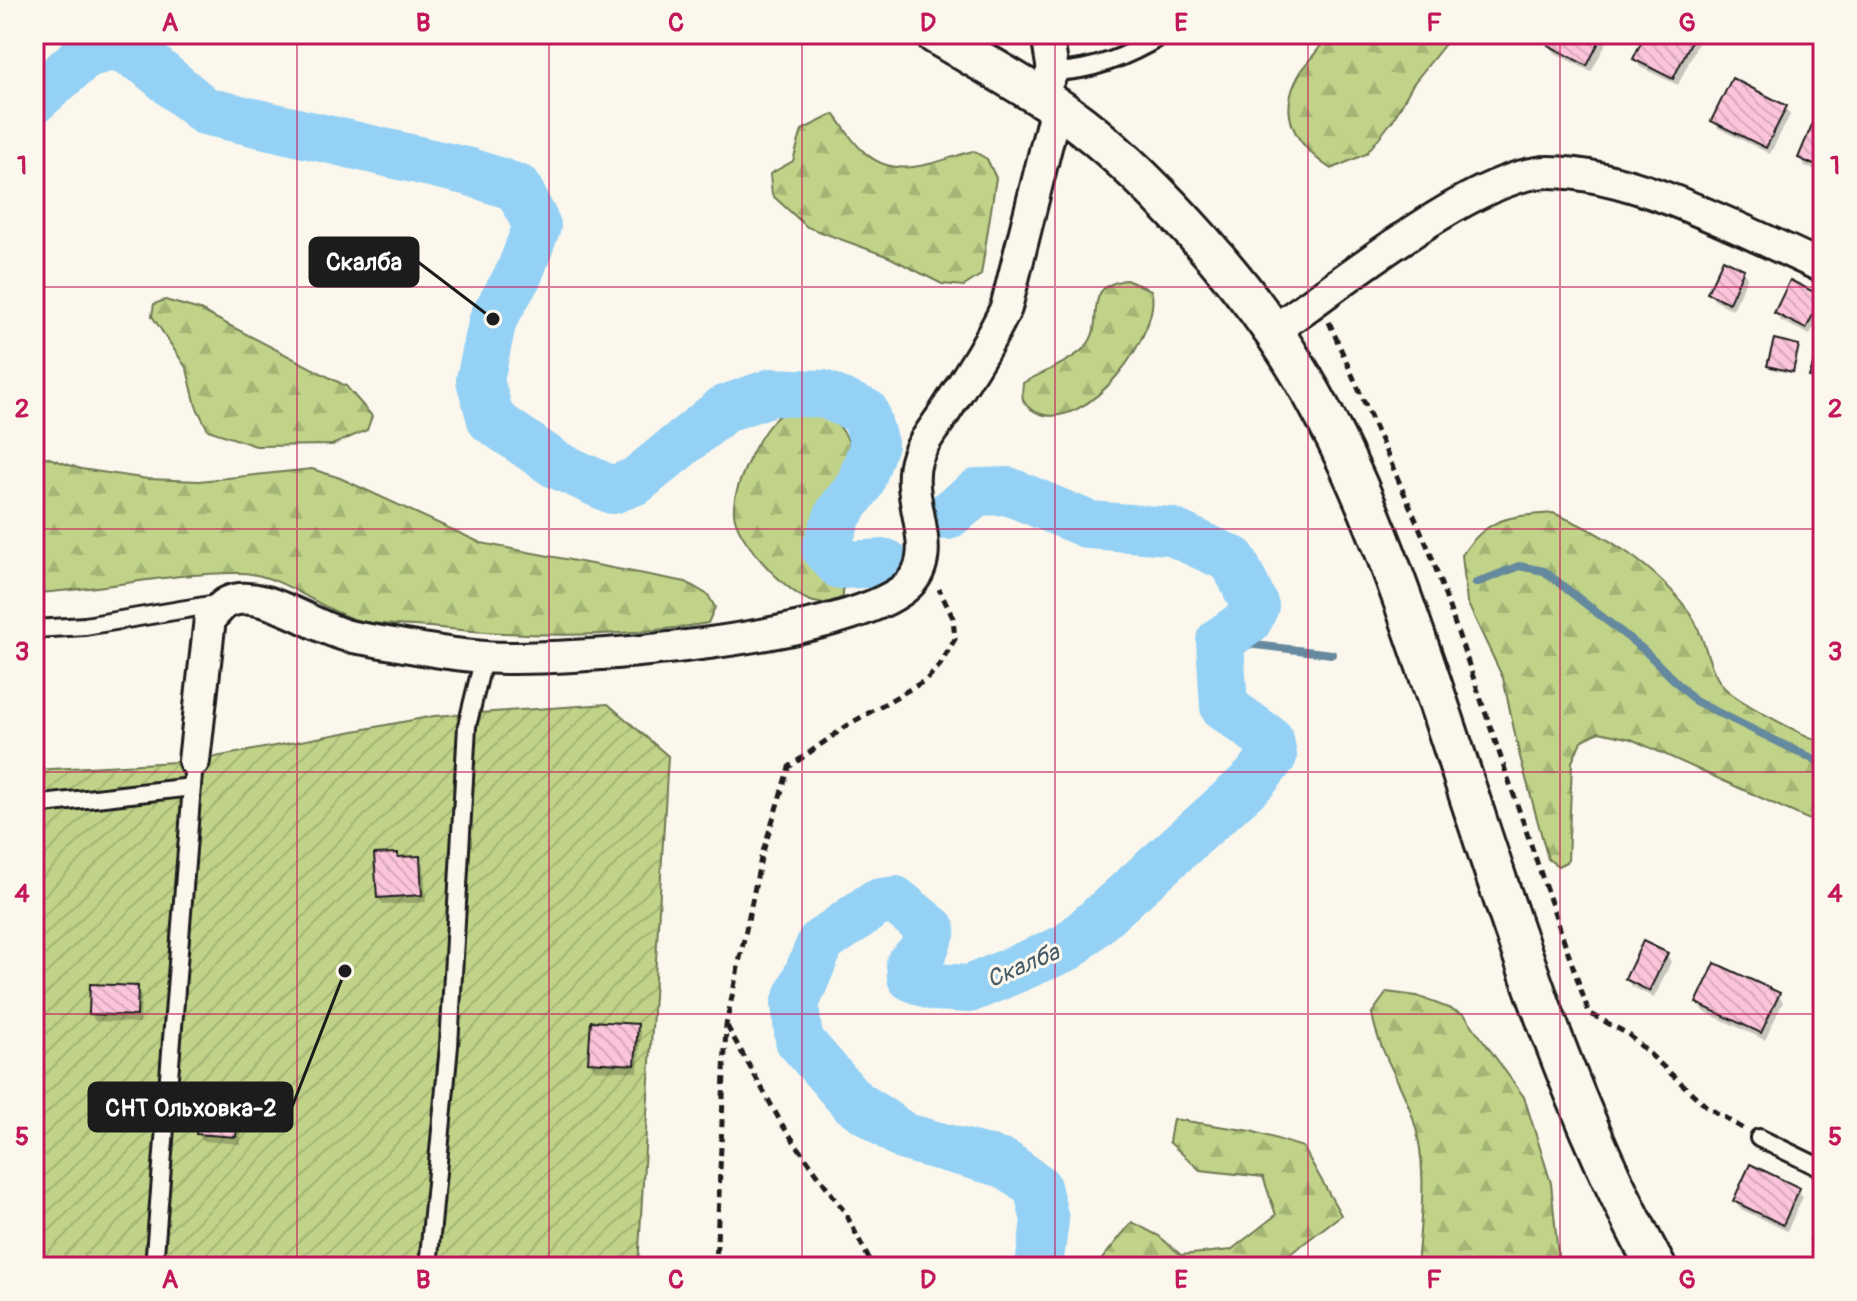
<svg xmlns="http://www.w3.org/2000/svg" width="1857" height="1301" font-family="Pangolin,sans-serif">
  <defs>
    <pattern id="forest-firs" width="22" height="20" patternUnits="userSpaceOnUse" patternTransform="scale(2)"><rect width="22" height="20" fill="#c0d388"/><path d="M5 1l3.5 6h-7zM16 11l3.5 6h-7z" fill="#a4b575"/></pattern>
    <pattern id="garden-furrows" width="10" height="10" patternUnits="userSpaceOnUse" patternTransform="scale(2)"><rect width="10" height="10" fill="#c0d388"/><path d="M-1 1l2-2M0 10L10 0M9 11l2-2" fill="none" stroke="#a4b575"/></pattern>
    <pattern id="building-back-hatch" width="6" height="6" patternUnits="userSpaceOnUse" patternTransform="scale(2)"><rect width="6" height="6" fill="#fcc4da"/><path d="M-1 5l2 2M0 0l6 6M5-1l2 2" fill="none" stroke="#d7a8ba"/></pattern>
  </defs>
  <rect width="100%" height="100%" fill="#fbf7ec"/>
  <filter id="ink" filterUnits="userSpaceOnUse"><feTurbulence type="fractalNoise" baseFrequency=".0125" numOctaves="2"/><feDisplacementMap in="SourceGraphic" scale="16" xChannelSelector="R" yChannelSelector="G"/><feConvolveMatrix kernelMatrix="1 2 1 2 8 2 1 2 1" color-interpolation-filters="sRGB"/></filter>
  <g filter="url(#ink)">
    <g fill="url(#forest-firs)" stroke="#6e7852" stroke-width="2">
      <path d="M1327,34H1453L1413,84L1393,120L1366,154L1331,169C1294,144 1275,112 1302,70C1310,58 1322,48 1327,34Z"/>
      <path d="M834,114C843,125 850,139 861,149C894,183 933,162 973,151L987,159L996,178L981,275L964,286L942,284L889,257L807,227L772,195L770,174L793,161L802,130Z"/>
      <path d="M1126,280L1151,290C1164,329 1087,437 1036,412C1022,405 1021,399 1023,383C1042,372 1069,363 1084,348C1109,324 1077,287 1126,280Z"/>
      <path d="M165,300L200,310L346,386L372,416L367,430L332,445L256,446L208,430L196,406L187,369L152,316L154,304Z"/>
      <path d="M816,408C909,463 780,517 817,564C823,570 836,575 843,581V597C831,602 821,606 808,600C784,590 736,539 734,513C732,489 760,429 780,415C791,408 803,409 816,408Z"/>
      <path d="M43,456L81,469L148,479L199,481L312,469L340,478L481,543L686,582L708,595L715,607L708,623C616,639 522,637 430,627C407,625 379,626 357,620C316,608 283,574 240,573C173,572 102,590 34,593V457Z"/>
      <path d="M1553,513C1604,533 1657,567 1690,613C1705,634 1706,664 1722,685C1732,699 1805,737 1823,742V826L1631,739L1599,732L1581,741L1572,762L1568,861L1558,866L1548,859L1519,753L1503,678L1467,602L1462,555C1487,517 1510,516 1553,513Z"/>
      <path d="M1387,992L1417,996L1464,1014L1524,1097L1551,1183L1558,1255L1555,1267H1417C1421,1216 1429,1165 1412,1115C1400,1079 1378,1051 1372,1013Z"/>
      <path d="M1173,1119L1251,1131L1303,1147L1341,1215L1273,1267H1103L1102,1259L1132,1222L1159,1236L1181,1255L1231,1250L1276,1215L1263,1177L1200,1170L1169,1142Z"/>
    </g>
    <path fill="url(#garden-furrows)" stroke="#6e7852" stroke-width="2" d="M608,704L668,756L638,1267H34V770L194,761L434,716Z"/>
    <g fill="#0003">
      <path d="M1556,34H1611L1591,72L1555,53L1550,45Z"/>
      <path d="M1648,34H1697L1700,39L1678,85L1640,67L1635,59Z"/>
      <path d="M1823,104V173L1805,166L1800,158Z"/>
      <path d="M1785,107L1790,115L1770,154L1718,128L1713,120Z"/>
      <path d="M1743,270L1747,278L1733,310L1714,300L1709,293Z"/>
      <path d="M1820,297L1823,309L1810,335L1781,321L1776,313Z"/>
      <path d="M1823,341V387L1815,384L1811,377Z"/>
      <path d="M1798,347L1794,374L1771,369L1770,366Z"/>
      <path d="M397,855L400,859L419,858L424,866L426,902L383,905L379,897Z"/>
      <path d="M1666,954L1671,962L1654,998L1631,986L1627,979Z"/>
      <path d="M137,988L141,996L140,1023L95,1021L91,1013Z"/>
      <path d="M1778,995L1783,1002L1765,1040L1703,1011L1698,1003Z"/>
      <path d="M636,1026L641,1033L638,1072L595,1070L590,1062Z"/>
      <path d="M248,1100L252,1108L251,1127L242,1126L240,1144L203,1141L198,1133Z"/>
      <path d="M1798,1190L1803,1197L1787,1231L1739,1208L1735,1201Z"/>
    </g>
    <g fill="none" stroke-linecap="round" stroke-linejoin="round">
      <g stroke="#65899e" stroke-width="8">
        <path d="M1476,583L1519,566L1544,571L1644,650L1695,701L1823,764"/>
        <path d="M1220,641L1332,654"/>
      </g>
      <g stroke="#95d1f5" stroke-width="48">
        <path d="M34,100L86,54L115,46L146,62L205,111L470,172L518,188L537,226L519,274L493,319L480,380L491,420L555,464L612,490L636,481L724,409L772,392L823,394L865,412L874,444L860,484L839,513L825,549L840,565L886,563"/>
        <path d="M947,516L978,492L1008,491L1089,525L1170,531L1233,560L1255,606L1248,621L1220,641L1224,707L1270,740L1273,756L1255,779L1068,947L969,989L935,987L911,977L910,964L924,950L932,930L895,900L876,903L821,942L795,1004L799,1040L852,1101L905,1137L1005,1164L1037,1187L1045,1220L1039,1267"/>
      </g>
    </g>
    <g fill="url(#building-back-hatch)" stroke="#1c1c1c" stroke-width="2">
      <path d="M1554,34H1603L1587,66L1548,45Z"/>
      <path d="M1645,34H1695L1673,79L1633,59Z"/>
      <path d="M1732,78L1787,106L1766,148L1711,121Z"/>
      <path d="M1822,101H1823V169L1798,158Z"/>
      <path d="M1723,259L1744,269L1729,303L1707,293Z"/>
      <path d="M1790,280L1822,296L1806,329L1774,313Z"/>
      <path d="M1822,337H1823V382L1809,377Z"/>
      <path d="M1774,339L1799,345L1793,372L1767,366Z"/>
      <path d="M398,853V857L420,856L422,895L377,898L374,854Z"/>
      <path d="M1643,941L1668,953L1649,991L1625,979Z"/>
      <path d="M1715,963L1780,993L1761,1033L1696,1003Z"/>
      <path d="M90,984L138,986L137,1016L89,1014Z"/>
      <path d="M591,1021L638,1024L635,1065L588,1062Z"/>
      <path d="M1823,1037V1067L1812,1062Z"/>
      <path d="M200,1094L249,1098L247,1120L238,1119L236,1137L196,1134Z"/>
      <path d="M1750,1164L1800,1188L1783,1225L1733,1201Z"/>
      <path d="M1818,1217L1823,1219V1246L1810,1241Z"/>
    </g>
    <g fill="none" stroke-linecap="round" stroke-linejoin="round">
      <defs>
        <g id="service">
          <path d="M1053,71C1092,73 1132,54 1165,34"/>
          <path d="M34,629L85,626L222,603"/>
          <path d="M34,805L192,787"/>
          <path d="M1759,1138L1823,1169"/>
          <path d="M154,1267L194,761"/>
          <path d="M428,1267L449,1046L467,726L484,657"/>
        </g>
        <g id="minor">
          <path d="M1039,97L1053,71L1047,34"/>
          <path d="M1273,331C1336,288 1476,172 1549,172C1633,172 1747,233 1823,267"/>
          <path d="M194,761L210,618C216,613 221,605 228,602C262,586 317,631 353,637C396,644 440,654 484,657C562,663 864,639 912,581C940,548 903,497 917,458C922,442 936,426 945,412C967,377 989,344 1006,308L1056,107"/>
        </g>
        <path id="tertiary" d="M935,34C975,58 1016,81 1055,106C1129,155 1224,260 1275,334C1355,451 1398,584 1443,717C1505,903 1562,1094 1656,1267"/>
      </defs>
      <use href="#service" stroke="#1c1c1c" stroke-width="22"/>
      <use href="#minor" stroke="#1c1c1c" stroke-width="36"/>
      <use href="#tertiary" stroke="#1c1c1c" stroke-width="44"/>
      <g stroke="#1c1c1c" stroke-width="5" stroke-dasharray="8 6" stroke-linecap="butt">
        <path d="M1329,322L1430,552L1589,1013L1628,1034L1707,1107L1744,1129"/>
        <path d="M727,1026L783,1126L846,1214L873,1267"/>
        <path d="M716,1267L726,1025L761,858L789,767L851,723L926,680L940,665L955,639L953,618L939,589"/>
      </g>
      <use href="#service" stroke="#fbf7ec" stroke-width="16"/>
      <use href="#minor" stroke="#fbf7ec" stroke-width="30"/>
      <use href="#tertiary" stroke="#fbf7ec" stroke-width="38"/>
    </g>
  </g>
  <path fill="none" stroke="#c2185b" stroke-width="2" stroke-opacity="0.55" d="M297,34V1267M549,34V1267M802,34V1267M1055,34V1267M1308,34V1267M1560,34V1267M34,287H1823M34,529H1823M34,772H1823M34,1014H1823"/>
  <g text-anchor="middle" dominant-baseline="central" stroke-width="6" stroke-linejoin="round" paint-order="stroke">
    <g font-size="24" font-style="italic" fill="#465b68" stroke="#fbf7ec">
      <text transform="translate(1023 966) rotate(-23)">Скалба</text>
    </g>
  </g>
  <path fill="none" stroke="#1c1c1c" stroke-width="3" d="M493 319L418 262M345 971L292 1107"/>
  <g fill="#1c1c1c" stroke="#fbf7ec" stroke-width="3">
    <circle cx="493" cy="319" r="8"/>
    <circle cx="345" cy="971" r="8"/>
  </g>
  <g fill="#1c1c1c" stroke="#1c1c1c" stroke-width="3">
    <rect x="310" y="238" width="108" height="48" rx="8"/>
    <rect x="89" y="1083" width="203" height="48" rx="8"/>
  </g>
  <g font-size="24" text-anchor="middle" font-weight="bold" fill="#fff">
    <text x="364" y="270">Скалба</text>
    <text x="191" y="1116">СНТ Ольховка-2</text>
  </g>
  <rect width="1857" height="1301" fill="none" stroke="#fbf7ec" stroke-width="88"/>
  <rect x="44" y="44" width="1769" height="1213" fill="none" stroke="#c2185b" stroke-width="3"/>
  <g font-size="26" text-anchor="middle" font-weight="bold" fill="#c2185b">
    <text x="170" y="31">A</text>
    <text x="423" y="31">B</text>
    <text x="676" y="31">C</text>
    <text x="928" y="31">D</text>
    <text x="1181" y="31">E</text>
    <text x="1434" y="31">F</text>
    <text x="1687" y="31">G</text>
    <text x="22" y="174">1</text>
    <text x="1835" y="174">1</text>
    <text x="22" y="417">2</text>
    <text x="1835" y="417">2</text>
    <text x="22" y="660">3</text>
    <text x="1835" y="660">3</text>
    <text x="22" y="902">4</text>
    <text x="1835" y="902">4</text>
    <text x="22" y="1145">5</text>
    <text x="1835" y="1145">5</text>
    <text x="170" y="1288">A</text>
    <text x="423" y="1288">B</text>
    <text x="676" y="1288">C</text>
    <text x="928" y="1288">D</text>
    <text x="1181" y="1288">E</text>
    <text x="1434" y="1288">F</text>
    <text x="1687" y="1288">G</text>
  </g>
</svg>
